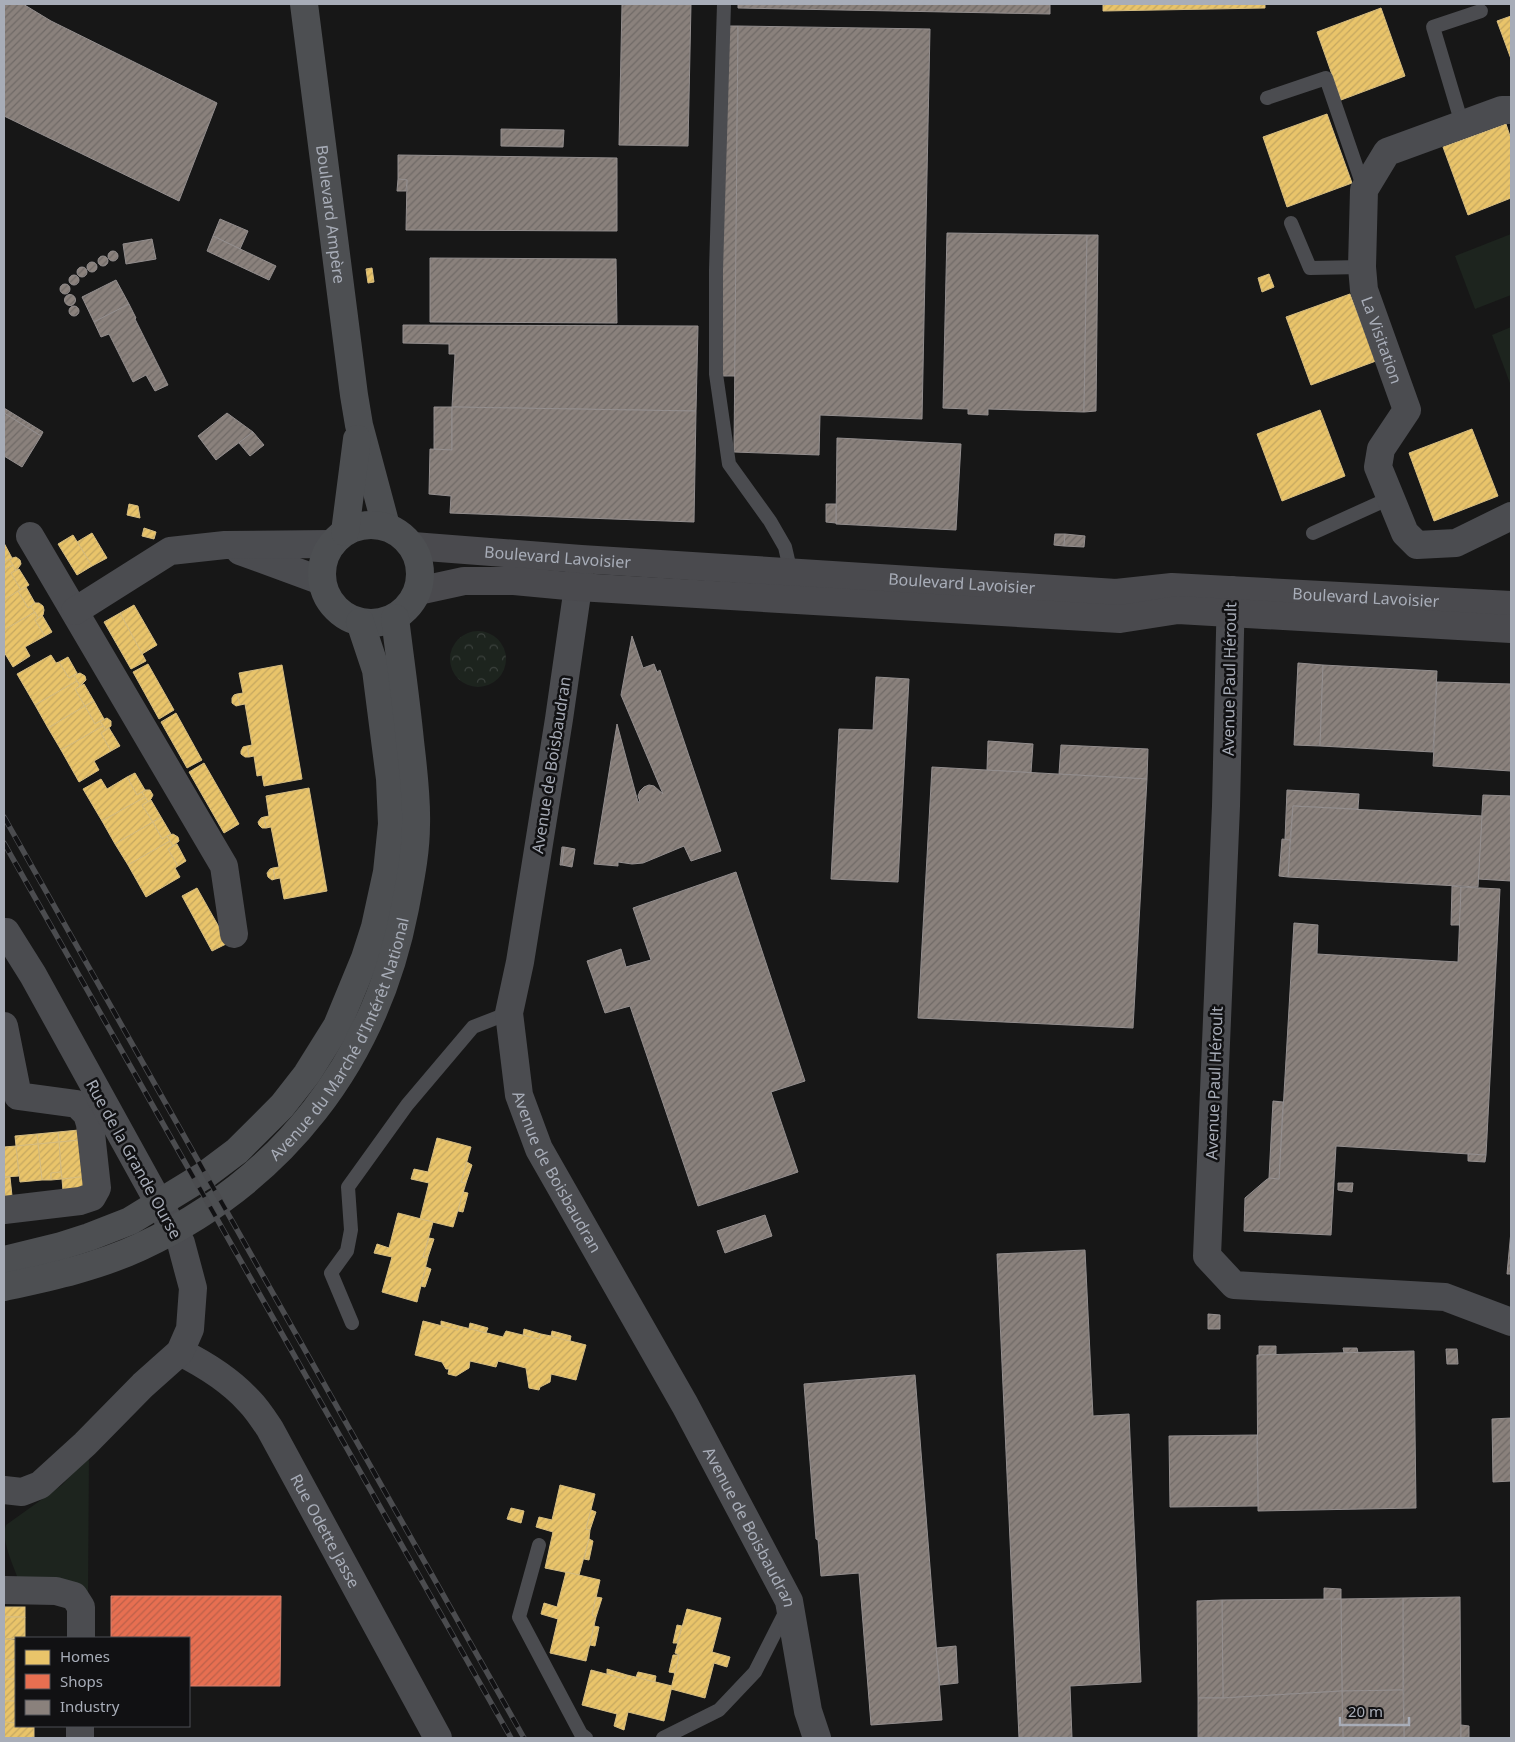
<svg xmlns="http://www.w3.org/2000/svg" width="1515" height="1742" font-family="'Noto Sans',sans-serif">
  <defs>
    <pattern id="park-crowns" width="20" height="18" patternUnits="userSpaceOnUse" patternTransform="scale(1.25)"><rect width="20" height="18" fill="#1d241e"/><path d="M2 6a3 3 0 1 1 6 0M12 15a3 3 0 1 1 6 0" fill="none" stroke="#3b413d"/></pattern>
    <pattern id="homes-hatch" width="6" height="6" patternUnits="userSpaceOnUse" patternTransform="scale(1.25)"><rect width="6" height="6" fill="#e9c46a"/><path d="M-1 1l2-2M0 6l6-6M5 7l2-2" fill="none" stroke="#c4a760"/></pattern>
    <pattern id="shops-hatch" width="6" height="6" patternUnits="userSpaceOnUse" patternTransform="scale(1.25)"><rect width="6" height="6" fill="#e76f51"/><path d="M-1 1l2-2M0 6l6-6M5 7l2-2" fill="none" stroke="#ba604a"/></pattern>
    <pattern id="industry-hatch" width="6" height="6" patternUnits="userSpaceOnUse" patternTransform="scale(1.25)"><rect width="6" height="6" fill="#8a817c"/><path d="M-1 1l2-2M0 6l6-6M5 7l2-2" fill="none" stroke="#706a67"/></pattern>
  </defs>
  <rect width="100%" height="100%" fill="#171717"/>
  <g fill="#1d241e">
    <path d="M1511,234V295L1475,309L1455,256Z"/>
    <path d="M1511,327V386L1492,335Z"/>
    <path d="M89,1456L88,1595L20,1584C15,1569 0,1540 6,1525L62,1485Z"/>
  </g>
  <circle fill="url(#park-crowns)" cx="478" cy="659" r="28"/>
  <g fill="url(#homes-hatch)" stroke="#d6bd81">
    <path d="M1103,4H1265V8L1103,11Z"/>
    <path d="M1381,8L1405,76L1341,100L1317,32Z"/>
    <path d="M1511,16V59L1497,21Z"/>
    <path d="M1327,114L1352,183L1287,207L1263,137Z"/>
    <path d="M1506,124L1511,139V198L1468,215L1443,147Z"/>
    <path d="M372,268L374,282L368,283L366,269Z"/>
    <path d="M1269,274L1274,287L1262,292L1258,278Z"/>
    <path d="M1350,294L1376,361L1311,385L1286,317Z"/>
    <path d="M1320,410L1345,476L1282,501L1257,434Z"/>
    <path d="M1472,429L1498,496L1434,521L1409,453Z"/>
    <path d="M129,504L138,506L140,518L127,515Z"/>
    <path d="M144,528L156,532L154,539L142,536Z"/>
    <path d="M92,533L107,558L92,566L77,542Z"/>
    <path d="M73,535L92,566L77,575L58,544Z"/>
    <path d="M4,543L12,558L5,562L4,560Z"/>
    <path d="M16,557L20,560L21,564L16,571L9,559Z"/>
    <path d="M9,559L13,565L4,570V560L5,562Z"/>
    <path d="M13,565L16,571L11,573L21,590L4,600V570Z"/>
    <path d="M19,569L29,585L21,590L11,573Z"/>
    <path d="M26,587L35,603L28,608L18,591Z"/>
    <path d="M18,591L28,608L31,606L35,612L4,630V600Z"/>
    <path d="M35,603H39L43,606L44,610L43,615L38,618L31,606Z"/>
    <path d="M134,605L157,645L142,654L120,613Z"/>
    <path d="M35,612L38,618L35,620L45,636L25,647L30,656L13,667L4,652V630Z"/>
    <path d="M120,613L146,661L131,669L104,622Z"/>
    <path d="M42,615L52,632L45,636L35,620Z"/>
    <path d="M51,655L56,663L59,662L69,678L74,675L77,681L35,705L17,674Z"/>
    <path d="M68,657L77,673L69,678L59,662Z"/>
    <path d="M148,664L174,710L159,719L133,672Z"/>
    <path d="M282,665L302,779L264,786L262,775L257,776L254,756L249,757L247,746L252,745L245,704L240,705L237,694L243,693L239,673Z"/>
    <path d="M80,673L85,676L86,680L80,686L74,675Z"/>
    <path d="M77,681L80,686L75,689L85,706L48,728L35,705Z"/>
    <path d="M84,684L94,701L85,706L75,689Z"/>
    <path d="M237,694L240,705L236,706L232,703V698L234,695Z"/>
    <path d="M94,701L104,719L95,724L85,706Z"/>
    <path d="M85,706L95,724L100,721L103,726L61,750L48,728Z"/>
    <path d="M176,713L202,760L187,768L161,722Z"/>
    <path d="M107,718L111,721V726L106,730L100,721Z"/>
    <path d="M103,726L106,730L101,733L111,751L94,761L99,770L79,782L61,750Z"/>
    <path d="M109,728L120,746L111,751L101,733Z"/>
    <path d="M247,746L249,757H245L241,754V751L243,747Z"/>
    <path d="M204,763L239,824L224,833L189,772Z"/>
    <path d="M135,773L145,790L137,795L127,777Z"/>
    <path d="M127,777L137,795L142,792L145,797L102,821L83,789L101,779L107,789Z"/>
    <path d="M309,788L327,891L284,899L280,878L275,879L273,868L279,867L271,827L266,828L264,817L269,816L266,796Z"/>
    <path d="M145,790H150L153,795L151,799L148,802L142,792Z"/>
    <path d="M145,797L148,802L142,805L153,822L115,844L102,821Z"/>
    <path d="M151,800L161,817L153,822L142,805Z"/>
    <path d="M161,817L171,834L162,839L153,822Z"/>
    <path d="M264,817L266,828H262L259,825L258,822L261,818Z"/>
    <path d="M153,822L162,839L167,836L170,841L128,865L115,844Z"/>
    <path d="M173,834L178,837L179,841L173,846L167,836Z"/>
    <path d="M170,841L173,846L168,849L178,866L175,868L180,877L146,897L128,865Z"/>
    <path d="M177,844L186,861L178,866L168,849Z"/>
    <path d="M273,868L275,879L272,880L268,877L267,873L270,869Z"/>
    <path d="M197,888L228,943L212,951L182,896Z"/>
    <path d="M79,1130L80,1140L59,1142L58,1132Z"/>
    <path d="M58,1132L59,1142L38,1144L37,1134Z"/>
    <path d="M37,1134L38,1144L16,1146L15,1136Z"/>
    <path d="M437,1138L471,1147L461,1182L466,1183L453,1227L420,1219L429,1183L411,1179L414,1169L428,1172Z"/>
    <path d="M80,1140L83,1177L62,1179L59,1142Z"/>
    <path d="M59,1142L61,1172L51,1173V1180H42L38,1144Z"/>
    <path d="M38,1144L42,1180L20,1182L16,1146Z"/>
    <path d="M16,1146L19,1176L4,1177V1147Z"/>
    <path d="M467,1162L472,1165L466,1183L461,1182Z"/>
    <path d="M61,1172L62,1179L51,1180V1173Z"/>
    <path d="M88,1176L89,1189L63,1191L62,1179Z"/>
    <path d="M4,1177H10L12,1196H4Z"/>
    <path d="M463,1192L468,1193L463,1212L458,1211Z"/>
    <path d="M398,1213L433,1222L423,1257H428L417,1302L382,1292L392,1257L374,1253L377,1244L389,1248Z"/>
    <path d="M429,1238L434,1239L428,1257H423Z"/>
    <path d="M426,1267L431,1269L425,1287L421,1286Z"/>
    <path d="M423,1321L458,1330L459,1326L503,1337L506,1331L539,1339L541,1334L551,1336L586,1345L576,1380L551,1374L550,1382L540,1387L539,1390L529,1388L526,1368L498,1361L496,1367L470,1361L469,1368L456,1376L448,1374L449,1369H446L442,1362L415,1355Z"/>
    <path d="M441,1321L459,1326L458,1330L441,1326Z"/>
    <path d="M470,1323L488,1328L486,1333L469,1328Z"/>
    <path d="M524,1329L541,1334L539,1339L523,1335Z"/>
    <path d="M552,1331L571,1336L570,1341L551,1336Z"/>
    <path d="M560,1485L595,1494L586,1529L590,1530L589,1539L579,1575L545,1568L553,1532L536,1527L539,1517L552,1520Z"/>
    <path d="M511,1508L524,1511L521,1523L507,1519Z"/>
    <path d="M591,1510L596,1512L590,1530L586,1529Z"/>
    <path d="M589,1539L593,1541L589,1560L584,1559Z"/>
    <path d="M566,1572L600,1580L592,1615L596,1617L586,1661L550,1653L558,1619L541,1614L544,1603L557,1607Z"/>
    <path d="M596,1597L602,1598L596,1617L592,1615Z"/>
    <rect x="4" y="1607" width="21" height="10"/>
    <path d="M687,1609L721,1618L712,1652L730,1657L727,1667L714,1663L705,1698L671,1689L679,1655L675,1653Z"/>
    <path d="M4,1617H25V1638L4,1639Z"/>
    <path d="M677,1625L682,1626L677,1643H673Z"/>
    <path d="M594,1626L599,1627L595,1646L590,1645Z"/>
    <path d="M4,1639L16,1640V1660H4Z"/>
    <path d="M673,1655H679L675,1673L669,1672Z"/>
    <rect x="4" y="1660" width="12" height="19"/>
    <path d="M607,1669L627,1675L625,1679L607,1674Z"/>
    <path d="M591,1670L625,1679L627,1675L672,1686L664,1721L628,1712L624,1730L614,1726L617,1714L582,1705Z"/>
    <path d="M638,1672L656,1676L655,1682L636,1677Z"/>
    <rect x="4" y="1679" width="12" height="22"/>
    <path d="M4,1701H16V1723L4,1722Z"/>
    <path d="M4,1722L16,1723V1726H34V1738H4Z"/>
  </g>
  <path fill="url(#shops-hatch)" stroke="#d48270" d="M111,1596H281L280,1686H189V1638H111Z"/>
  <g fill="url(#industry-hatch)" stroke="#938e8e">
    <path d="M4,4H23L51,21L217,103L179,201L4,116Z"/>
    <path d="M622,4H691L688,146L619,145Z"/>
    <path d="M738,4H1050V14L738,8Z"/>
    <path d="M725,26H738L735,376H721Z"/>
    <path d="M738,26L930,29L922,419L820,415L819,455L734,452Z"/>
    <path d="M501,129L564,130L563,147L501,146Z"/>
    <path d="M398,155L617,158V231L406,230L407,180L398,179Z"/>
    <path d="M398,179L407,180L406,191H397Z"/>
    <path d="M220,219L248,231L240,249L213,236Z"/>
    <path d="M947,233L1087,235L1084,412L988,409V415L968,414V409L943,408Z"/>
    <path d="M1087,235H1098L1096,411L1084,412Z"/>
    <path d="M213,236L276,266L269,280L207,251Z"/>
    <path d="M152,239L156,259L126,264L123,244Z"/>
    <circle cx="113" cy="256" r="5"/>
    <circle cx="103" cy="261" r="5"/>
    <path d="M430,258L616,259L617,323L430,322Z"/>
    <circle cx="92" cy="267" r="5"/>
    <circle cx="82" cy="272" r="5"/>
    <circle cx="74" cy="280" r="5"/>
    <path d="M116,280L129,304L94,322L82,297Z"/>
    <circle cx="65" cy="289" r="5"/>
    <circle cx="70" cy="300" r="5.5"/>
    <path d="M129,304L136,318L135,319L168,385L155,391L146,375L133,382L109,334L101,337L94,322Z"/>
    <circle cx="74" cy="311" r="5"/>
    <path d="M403,325L698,326L696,411L452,407L455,354H449V344L403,343Z"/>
    <path d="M434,407H452V450L434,449Z"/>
    <path d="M452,407L696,411L694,522L450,513L451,496L429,494L430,449L452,450Z"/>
    <path d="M4,408L43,432L41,436L4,413Z"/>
    <path d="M4,413L41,436L22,467L4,456Z"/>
    <path d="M227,413L253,432L216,460L198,436Z"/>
    <path d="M253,432L264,445L250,456L239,443Z"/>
    <path d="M837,438L961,444L956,530L836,524Z"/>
    <path d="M826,504H836V523L826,522Z"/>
    <path d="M1055,534H1065L1064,546L1054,545Z"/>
    <path d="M1065,534L1085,536L1084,547L1064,546Z"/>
    <path d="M632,636L643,668L654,664L657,672L660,670L721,851L691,861L684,846L643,863L632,864L618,862V866L594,864L617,724L638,802H640L638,796L640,791L644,787L649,785L654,786L663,794L621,695Z"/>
    <path d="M1298,663L1323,665L1320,746L1294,745Z"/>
    <path d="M1323,665L1437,671L1433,752L1320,746Z"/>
    <path d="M876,677L909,679L898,882L831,879L839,729L873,730Z"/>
    <path d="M1437,682L1511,684V771L1433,766Z"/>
    <path d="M988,741L1033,744L1031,773L987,770Z"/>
    <path d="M1061,745L1148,749L1147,779L1059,774Z"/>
    <path d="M932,767L1147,779L1133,1028L918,1018Z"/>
    <path d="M1287,790L1359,794L1358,809L1293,806L1290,840L1285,839Z"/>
    <path d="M1483,795L1511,796V881L1478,879Z"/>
    <path d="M1293,806L1482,816L1478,887L1288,877Z"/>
    <path d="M1282,839L1290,840L1288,877L1279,876Z"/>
    <path d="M562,847H564L562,865H560Z"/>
    <path d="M564,847L575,849L572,867L562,865Z"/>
    <path d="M736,872L805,1081L771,1092L798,1172L698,1206L630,1006L605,1013L587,961L621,949L626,967L651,960L633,908Z"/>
    <path d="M1452,886L1461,887L1460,925H1451Z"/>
    <path d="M1461,887L1500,889L1486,1155L1336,1146L1331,1235L1244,1231L1245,1198L1266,1180L1269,1178L1279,1179L1294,923L1318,925L1317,954L1458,962Z"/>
    <path d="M1273,1101L1283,1102L1279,1179L1269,1178Z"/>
    <path d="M1468,1154L1486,1155L1485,1162L1468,1161Z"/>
    <path d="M1338,1183H1353L1352,1192L1338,1190Z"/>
    <path d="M765,1215L772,1236L725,1253L717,1231Z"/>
    <path d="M1511,1231V1274H1507Z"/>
    <path d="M1085,1250L1093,1416L1129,1414L1141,1682L1070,1686L1072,1738H1019L997,1254Z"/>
    <path d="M1208,1314L1220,1315V1329H1208Z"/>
    <path d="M1259,1346H1276V1354L1259,1355Z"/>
    <path d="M1343,1348H1357L1358,1353H1344Z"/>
    <path d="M1446,1349H1457L1458,1364H1447Z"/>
    <path d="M1414,1351L1416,1508L1258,1511L1257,1355Z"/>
    <path d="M915,1375L942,1720L871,1725L859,1573L821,1576L818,1540L816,1539L804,1384Z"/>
    <path d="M1511,1418V1481L1493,1482L1492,1419Z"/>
    <path d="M1257,1435L1258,1506L1170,1507L1169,1436Z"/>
    <path d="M1324,1588L1341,1589V1599L1324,1600Z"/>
    <path d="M1460,1597L1461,1738H1404L1403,1598Z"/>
    <path d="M1403,1598V1690L1342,1691L1341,1599Z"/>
    <path d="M1341,1599L1342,1691L1223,1698L1222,1600Z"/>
    <path d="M1222,1600L1223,1698H1198L1197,1601Z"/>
    <path d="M956,1646L958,1683L940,1685L936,1648Z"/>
    <path d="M1403,1690L1404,1738H1343L1342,1691Z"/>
    <path d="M1342,1691L1343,1738H1198V1698H1223Z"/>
    <path d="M1461,1725L1469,1726V1738H1461Z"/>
  </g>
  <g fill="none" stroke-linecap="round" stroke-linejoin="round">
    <g stroke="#4b4c50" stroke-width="14">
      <path d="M724,4L716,270V374L729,464L770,521L785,547L791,573"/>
      <path d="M1267,98L1326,78L1364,189"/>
      <path d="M1462,124L1433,27L1481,11"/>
      <path d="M1291,223L1310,268L1362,267"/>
      <path d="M1313,533L1390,498"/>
      <path d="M352,1323L331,1273L347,1251L351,1230L348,1187L407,1105L473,1027L509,1013"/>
      <path d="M539,1545L519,1617L581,1734L586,1738"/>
      <path d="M663,1738L719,1710L755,1672L788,1607"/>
    </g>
    <g stroke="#4b4c50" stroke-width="28">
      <path id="s1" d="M1511,110H1502L1387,152L1364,190L1362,267L1364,290L1407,410L1381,449L1378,467L1405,533L1417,545L1456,543L1511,516"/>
      <path d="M30,536L224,866L234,934"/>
      <path d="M240,551L322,581"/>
      <path id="s2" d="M580,562L578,587L559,719L520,962L509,1013L519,1095L539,1149L685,1405L789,1601L808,1711L817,1738"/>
      <path d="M1231,590L1226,806L1207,1256L1234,1285L1445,1297L1511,1322"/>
      <path d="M75,611L170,551L225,545L332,544"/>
      <path d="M4,1026L18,1096L77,1104L87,1114L90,1124L97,1188L92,1197L80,1201L4,1210"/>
      <path id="s3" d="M180,1352C206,1365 230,1380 249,1401C257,1409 264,1420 270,1429L438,1738"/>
      <path d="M4,1490L22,1492L40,1485L85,1444L143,1385L180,1352L190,1329L193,1288L181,1243L33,975L6,932"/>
      <path d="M4,1590L56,1591L74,1596L81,1607V1638"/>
      <path d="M80,1738V1726"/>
    </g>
    <g stroke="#4a4a4e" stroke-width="28">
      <path id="s4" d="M413,546L581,559L1116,593L1172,587L1511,605"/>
      <path d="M418,591L464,581H514L578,587L1120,619L1178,610L1511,629"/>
    </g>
    <g stroke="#4d4f52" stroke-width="28">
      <path id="s5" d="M304,4L354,395L359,425L386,526"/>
      <circle cx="371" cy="574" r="49"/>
      <path d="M345,532L357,439"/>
      <path d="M4,1260L61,1246L89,1237L130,1221L205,1175L237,1151L282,1106L307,1074L337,1026L365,958L375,927L387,872L392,824L390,779L376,670L360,622"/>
      <path id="s6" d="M4,1287C50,1277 97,1267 140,1247C282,1181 375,1062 405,908C410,881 416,853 416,825C417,797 413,768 410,741C406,700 400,659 395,618"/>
    </g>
    <defs>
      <g id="rail">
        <path d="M4,817L524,1738"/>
        <path d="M4,843L511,1738"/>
      </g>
    </defs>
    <use href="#rail" stroke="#4b4c4f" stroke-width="5.5"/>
    <use href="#rail" stroke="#111113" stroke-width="4" stroke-dasharray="11" stroke-linecap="butt"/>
  </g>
  <g text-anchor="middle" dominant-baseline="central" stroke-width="5" stroke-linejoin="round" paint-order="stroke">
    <g font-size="16" fill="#a8adb8" stroke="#111113">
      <text stroke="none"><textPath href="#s5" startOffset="212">Boulevard Ampère</textPath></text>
      <text stroke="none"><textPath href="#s1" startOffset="329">La Visitation</textPath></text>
      <text stroke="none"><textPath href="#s4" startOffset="145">Boulevard Lavoisier</textPath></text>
      <text stroke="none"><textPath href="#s4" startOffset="550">Boulevard Lavoisier</textPath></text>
      <text stroke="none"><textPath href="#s4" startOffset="955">Boulevard Lavoisier</textPath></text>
      <text transform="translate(1229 679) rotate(-89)">Avenue Paul Héroult</text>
      <text transform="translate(551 765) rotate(-81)">Avenue de Boisbaudran</text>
      <text stroke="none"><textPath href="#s6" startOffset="441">Avenue du Marché d'Intérêt National</textPath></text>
      <text transform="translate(1214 1083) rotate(-88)">Avenue Paul Héroult</text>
      <text transform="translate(134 1159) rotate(61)">Rue de la Grande Ourse</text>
      <text stroke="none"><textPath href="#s2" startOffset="625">Avenue de Boisbaudran</textPath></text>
      <text stroke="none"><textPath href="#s2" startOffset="1030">Avenue de Boisbaudran</textPath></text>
      <text stroke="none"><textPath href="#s3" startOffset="236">Rue Odette Jasse</textPath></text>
    </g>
  </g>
  <rect width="1515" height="1742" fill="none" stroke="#a8adb8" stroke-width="10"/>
  <rect x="15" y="1637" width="175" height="90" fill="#111113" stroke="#4d4f55"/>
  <rect x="25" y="1650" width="25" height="15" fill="#e9c46a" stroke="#4d4f55"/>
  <text x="60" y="1662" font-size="15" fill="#a8adb8">Homes</text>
  <rect x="25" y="1674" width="25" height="15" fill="#e76f51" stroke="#4d4f55"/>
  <text x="60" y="1687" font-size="15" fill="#a8adb8">Shops</text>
  <rect x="25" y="1700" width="25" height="15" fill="#8a817c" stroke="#4d4f55"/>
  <text x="60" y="1712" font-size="15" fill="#a8adb8">Industry</text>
  <path d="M1340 1717v8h69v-8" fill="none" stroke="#a8adb8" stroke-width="2.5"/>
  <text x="1348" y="1717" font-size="15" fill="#a8adb8" stroke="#111113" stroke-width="4" paint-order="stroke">20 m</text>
</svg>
